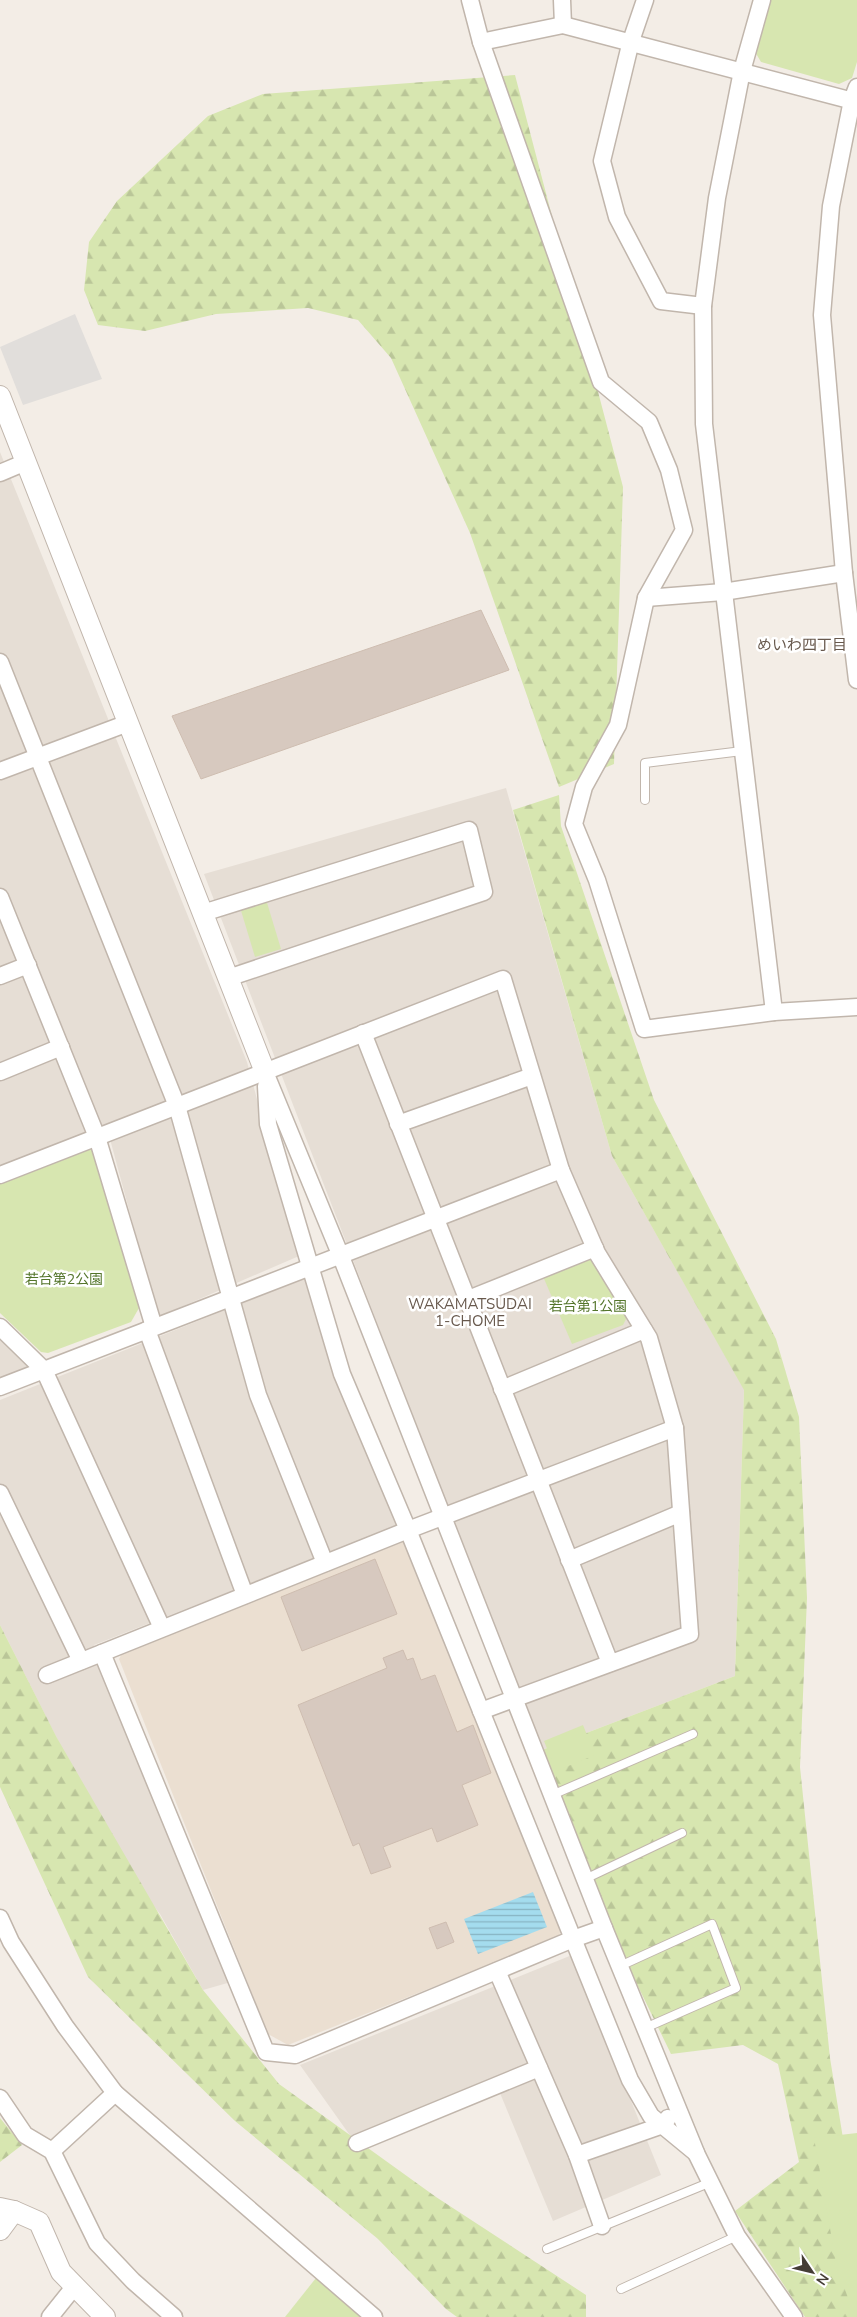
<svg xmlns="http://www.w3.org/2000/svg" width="857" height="2317" font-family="'Nunito Sans','Noto Sans JP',sans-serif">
  <defs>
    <pattern id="forest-firs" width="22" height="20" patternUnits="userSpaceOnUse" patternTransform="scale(1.25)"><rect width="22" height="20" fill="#d7e6b0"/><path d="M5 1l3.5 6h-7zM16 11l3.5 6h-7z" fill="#bac698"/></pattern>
    <pattern id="water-rules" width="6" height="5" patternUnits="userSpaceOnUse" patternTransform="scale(1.25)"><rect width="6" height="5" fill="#a4dcee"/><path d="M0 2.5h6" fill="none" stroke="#87b4c2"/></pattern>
  </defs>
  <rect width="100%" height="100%" fill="#f3ede6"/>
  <g fill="#e6ded5">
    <path d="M0,452L247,1062L299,1256L158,1317L107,1128L0,1170Z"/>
    <path d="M506,788L612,1156L744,1389L735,1676L542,1750L204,874Z"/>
    <path d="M308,1277L399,1525L94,1645L231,1982L203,1990L160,1914L117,1858L0,1625V1400Z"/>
    <path d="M0,1338L33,1370L0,1382Z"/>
    <path d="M572,1955L661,2175L553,2221L495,2081L354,2141L300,2065Z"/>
  </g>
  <path fill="#ebdfd1" d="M397,1539L412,1545L563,1927L558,1937L288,2045L268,2034L119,1659L126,1646Z"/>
  <g fill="url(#forest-firs)">
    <path d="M515,75L623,487L614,764L559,787L470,533L391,358L358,320L308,308L216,314L145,331L98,325L84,290L89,242L117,201L208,116L263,94Z"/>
    <path d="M559,795L561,826L654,1100L776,1339L799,1417L807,1598L800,1767L830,2058L857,2225V2317H805L735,2211L799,2162L778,2064L743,2045L671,2054L612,1933L542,1750L735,1676L744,1390L612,1156L513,810Z"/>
    <path d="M0,1625L57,1738L203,1990L279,2084L436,2197L586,2295V2317H457L446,2309L378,2239L235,2121L88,1977L0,1787Z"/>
    <path d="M0,2118L22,2145L0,2162Z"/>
  </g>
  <g fill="#d7e6b0">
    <path d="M771,0H857V62L852,78L839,84L761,62L754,50Z"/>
    <path d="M265,896L281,949L255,957L239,904Z"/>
    <path d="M83,1144L94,1152L139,1308L131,1322L48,1353L41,1352L0,1313V1177Z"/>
    <path d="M585,1256L596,1260L627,1317L623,1325L572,1344L542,1274Z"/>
    <path d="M583,1725L595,1755L556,1771L544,1741Z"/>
    <path d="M857,2133V2317H855L837,2268L814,2138Z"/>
    <path d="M316,2278L363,2317H285Z"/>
  </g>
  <path fill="#e1dedb" d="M75,314L102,379L23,405L0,347Z"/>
  <path fill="url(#water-rules)" d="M533,1892L547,1927L478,1954L464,1919Z"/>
  <g fill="#d7c9bf" stroke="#cebdb0">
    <path d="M481,610L509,670L201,779L172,716Z"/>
    <path d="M375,1559L397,1614L302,1651L281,1597Z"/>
    <path d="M403,1650L407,1660L413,1658L421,1680L435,1675L457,1732L473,1725L491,1773L462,1785L478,1825L437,1842L432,1828L383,1847L391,1867L371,1874L359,1843L353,1846L298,1705L387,1668L383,1658Z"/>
    <path d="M446,1922L454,1942L437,1949L429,1928Z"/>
  </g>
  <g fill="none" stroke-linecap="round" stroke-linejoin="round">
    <defs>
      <g id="service">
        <path d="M645,800V763L742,751"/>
        <path d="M552,1795L693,1734"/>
        <path d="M585,1879L682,1833"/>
        <path d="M620,1966L712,1924L736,1988L645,2028"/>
        <path d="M547,2249L711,2182"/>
        <path d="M621,2289L737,2236"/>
      </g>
      <g id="minor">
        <path d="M470,0L481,42L601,382L649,422L669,470L684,530L646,598L618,725L584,787L574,824L597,880L644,1029L774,1012L857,1007"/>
        <path d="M562,0L563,25"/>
        <path d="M645,0L631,41L602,161L617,217L661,301L703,306"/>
        <path d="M762,0L742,71L717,198L703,306L704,424L774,1012"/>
        <path d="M481,42L563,25L857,102"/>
        <path d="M857,87L852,100L831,206L822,315L844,573L857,680"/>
        <path d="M0,473L26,462"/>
        <path d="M646,598L723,592L844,573"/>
        <path d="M0,662L177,1106L258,1395L325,1563"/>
        <path d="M0,771L128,723"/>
        <path d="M0,897L97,1137L154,1327"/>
        <path d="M203,913L469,830L484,892L228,978"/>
        <path d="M0,976L28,965"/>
        <path d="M363,1033L610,1663"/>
        <path d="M0,1072L61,1047"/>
        <path d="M265,1072L340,1254L604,1928L697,2155L737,2236L794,2317"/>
        <path d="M266,1086L268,1124L342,1374L408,1530L630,2080L651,2116L696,2153"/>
        <path d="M398,1124L532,1076"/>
        <path d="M0,1175L503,979L561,1170L597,1253L649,1338L675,1428L690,1634L481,1711"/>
        <path d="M466,1300L595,1248"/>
        <path d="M0,1327L44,1370L162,1628"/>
        <path d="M147,1330L245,1595"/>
        <path d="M0,1387L561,1170"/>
        <path d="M502,1389L644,1330"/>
        <path d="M0,1493L81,1661"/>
        <path d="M569,1560L681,1513"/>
        <path d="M102,1653L266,2052L295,2055L573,1939L604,1928"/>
        <path d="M47,1675L408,1530L675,1428"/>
        <path d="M0,1918L11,1942L65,2026L115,2093L374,2317"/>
        <path d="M497,1971L577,2155L602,2226"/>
        <path d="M0,2098L25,2135L52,2151L97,2243L133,2281L174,2317"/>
        <path d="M357,2143L539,2068"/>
        <path d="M52,2151L115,2093"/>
        <path d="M577,2155L663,2125L668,2118"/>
        <path d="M50,2317L74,2287"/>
      </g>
      <g id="tertiary">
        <path d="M0,396L265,1072"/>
        <path d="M0,2208L14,2211L39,2222L61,2272L105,2317"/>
        <path d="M0,2230L14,2211"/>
      </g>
    </defs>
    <use href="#service" stroke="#c1b6ac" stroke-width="10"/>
    <use href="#minor" stroke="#c1b6ac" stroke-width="19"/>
    <use href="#tertiary" stroke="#c1b6ac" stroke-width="22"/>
    <use href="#service" stroke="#fff" stroke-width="8"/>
    <use href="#minor" stroke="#fff" stroke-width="16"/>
    <use href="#tertiary" stroke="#fff" stroke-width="20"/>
  </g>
  <g text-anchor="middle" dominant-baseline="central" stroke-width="5" stroke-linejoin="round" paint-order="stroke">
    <g font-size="14" fill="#54752b" stroke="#fff">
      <text x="64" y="1279">若台第2公園</text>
      <text x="588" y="1306">若台第1公園</text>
    </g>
    <g font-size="15" fill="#68594d" stroke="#fff">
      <text x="802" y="645">めいわ四丁目</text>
      <text x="470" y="1304">WAKAMATSUDAI<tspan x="470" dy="17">1-CHOME</tspan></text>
    </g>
  </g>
  <g transform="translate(812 2272) rotate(125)" stroke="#ffffff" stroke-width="4" paint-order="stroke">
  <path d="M0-4L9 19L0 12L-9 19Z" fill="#453d36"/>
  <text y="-8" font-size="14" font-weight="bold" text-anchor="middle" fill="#453d36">N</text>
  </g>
</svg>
